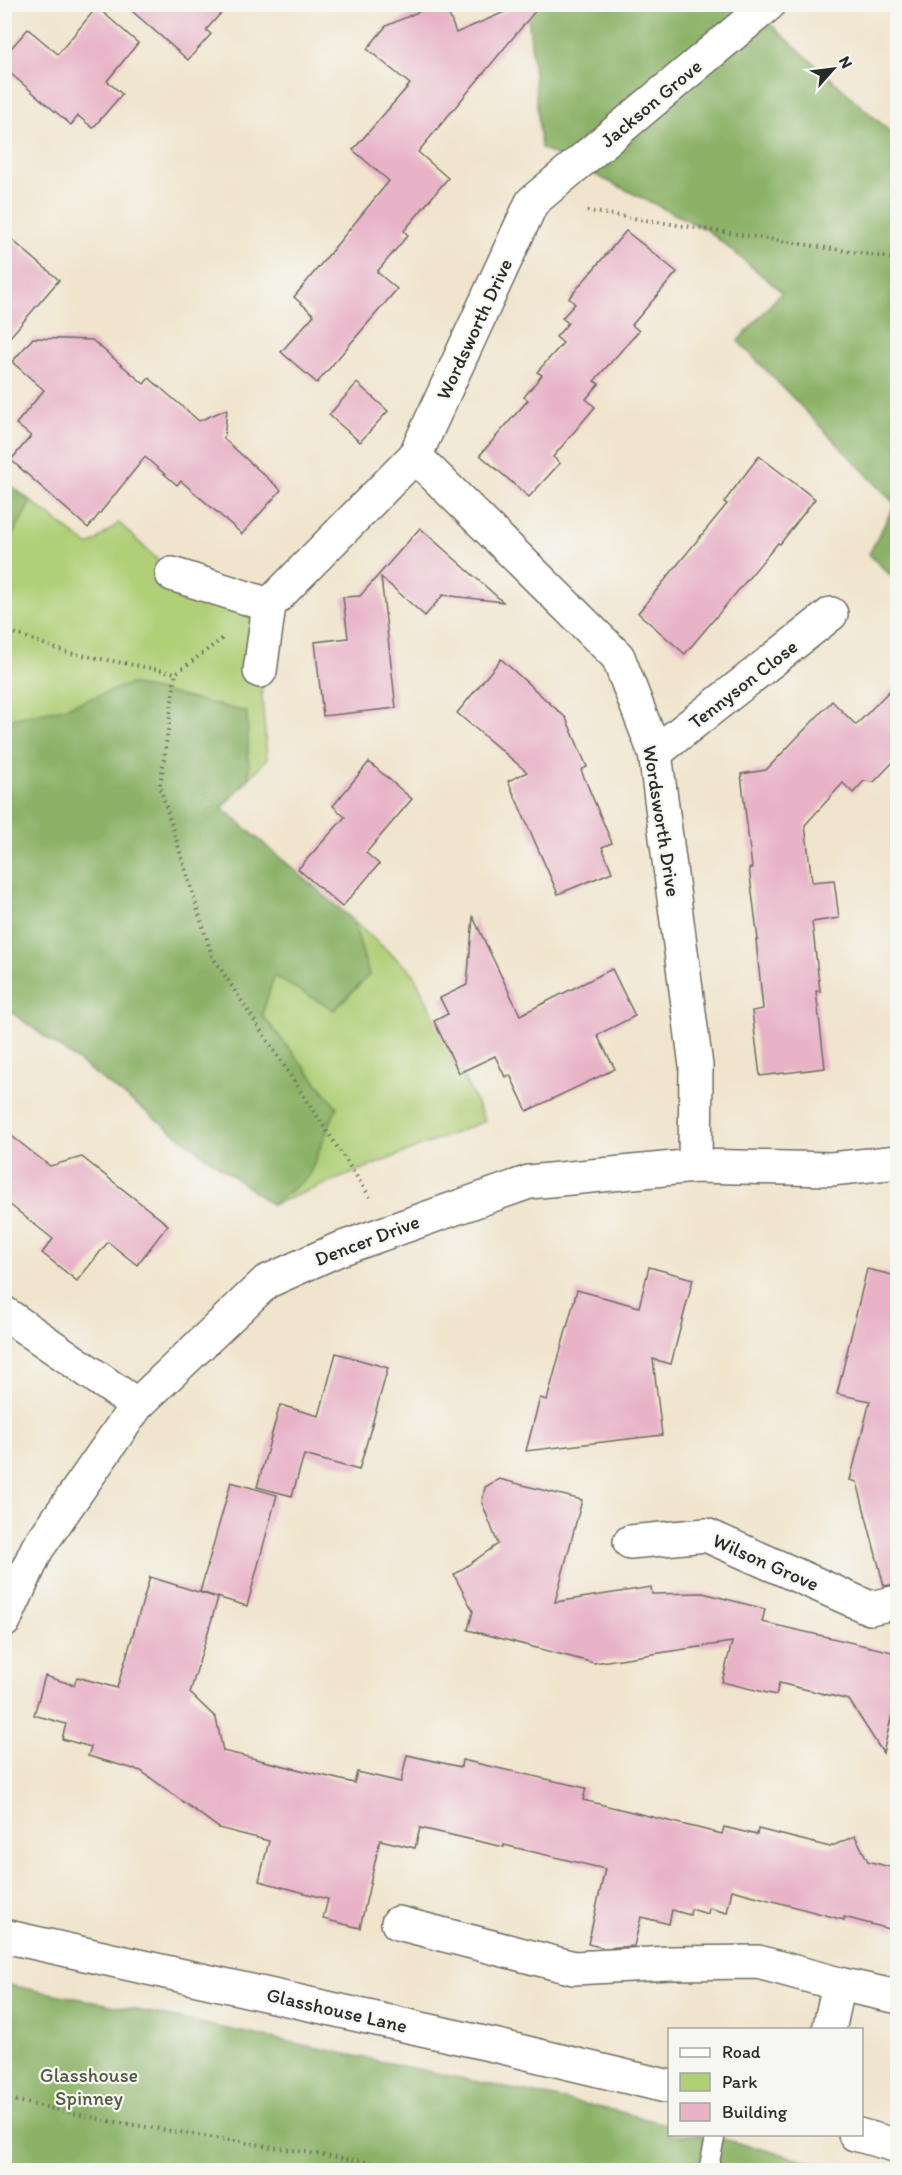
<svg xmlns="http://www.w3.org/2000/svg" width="902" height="2175" font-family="Itim,sans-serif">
  <rect width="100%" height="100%" fill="#f6f6f2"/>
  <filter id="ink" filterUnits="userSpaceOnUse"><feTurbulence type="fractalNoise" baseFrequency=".0167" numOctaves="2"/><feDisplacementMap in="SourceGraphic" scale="12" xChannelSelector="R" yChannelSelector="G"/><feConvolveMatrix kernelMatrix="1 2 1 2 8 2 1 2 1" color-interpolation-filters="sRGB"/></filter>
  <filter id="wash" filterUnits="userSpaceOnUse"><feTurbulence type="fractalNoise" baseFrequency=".008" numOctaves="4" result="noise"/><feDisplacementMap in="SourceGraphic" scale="24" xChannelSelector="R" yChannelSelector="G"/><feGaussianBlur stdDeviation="1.35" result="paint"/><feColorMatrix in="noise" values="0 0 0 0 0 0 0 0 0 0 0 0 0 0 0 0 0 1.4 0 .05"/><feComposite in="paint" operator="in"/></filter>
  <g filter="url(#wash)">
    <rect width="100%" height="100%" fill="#f0e4cc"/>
    <path fill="#b0cf77" stroke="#6e7d51" stroke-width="1.5" d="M5,481L89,546L119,523L172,574L269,605L260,671L267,759L222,808L413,973L485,1121L272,1205L5,1007Z"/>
    <g fill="#8cb268" stroke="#5c6e4a" stroke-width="1.5">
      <path d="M524,5H749L897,138V576L889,574L869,554L895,504L738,341L782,292L707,230L541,148L528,13Z"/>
      <path d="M5,481L31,502L5,548Z"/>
      <path d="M130,684L247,712L249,778L222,808L353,920L369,975L334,1010L274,976L262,1015L337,1107L308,1177L272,1205L5,1007V720L64,708Z"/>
      <path d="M4,1984L152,2013L621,2112L669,2125L670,2134L707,2135L844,2170H5Z"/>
    </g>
    <g id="blocks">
      <g fill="#e8b3c7">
        <path d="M124,4H229L206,30L211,34L188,60Z"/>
        <path d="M436,4H445L456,33L523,4H541L418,152L448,178L404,231L408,235L377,272L397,289L317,383L281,352L314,315L294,297L389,181L353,150L410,84L367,49L386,26Z"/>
        <path d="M97,7L138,43L107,81L122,94L93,128L78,116L71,125L4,68V56L28,29L58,54Z"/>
        <path d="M626,231L677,272L632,325L639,331L594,381L599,384L586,399L595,407L553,457L560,463L529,497L480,455L528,400L524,397L542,375L537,372L563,343L556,337L568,323L562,318L575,304L569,298Z"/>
        <path d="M4,233L59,280L4,344Z"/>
        <path d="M33,338L92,340L144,384L149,378L199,421L227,409L224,439L281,490L242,534L181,481L177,485L145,457L88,528L11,460L31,436L16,424L44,390L12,362Z"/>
        <path d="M357,383L388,411L360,442L329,415Z"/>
        <path d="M759,456L815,499L780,544L778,543L685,654L638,613L727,504L724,502Z"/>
        <path d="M420,528L503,602L443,595L425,616L381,577L396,708L323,716L315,642L348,638L343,597L360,596Z"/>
        <path d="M501,659L566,718L587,767L581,770L612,843L602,847L612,872L558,894L508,781L527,772L457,713Z"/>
        <path d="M897,683V758L874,782L864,781L853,793L843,783L805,825L812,882L834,880L839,918L812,922L820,991H816L825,1068L760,1076L752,1011L763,1009L756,940H758L749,868H752L741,774L766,770L832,701L856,725Z"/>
        <path d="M369,762L412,799L366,853L379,864L342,907L298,869L345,817L333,806Z"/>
        <path d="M473,917L520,1015L612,969L635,1016L597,1035L615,1069L527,1111L510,1075L505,1077L495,1056L459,1073L434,1021L448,1014L440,998L467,985Z"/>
        <path d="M4,1130L50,1166L82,1157L168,1225L137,1265L108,1242L77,1281L42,1253L53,1239L4,1200Z"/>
        <path d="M649,1267L693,1279L671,1364L653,1359L662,1435L526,1451L540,1398L547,1400L577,1290L639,1307Z"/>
        <path d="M867,1269L897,1276V1584L884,1586L857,1482L850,1480L870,1401L837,1394Z"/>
        <path d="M336,1353L388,1368L359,1470L304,1455L292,1496L257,1487L280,1405L319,1416Z"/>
        <path d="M499,1479L582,1500L555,1602L651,1587L652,1594L703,1593L765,1609L762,1622L897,1653V1692L883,1753L849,1700L779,1683L776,1695L722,1682L732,1642L594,1663L468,1630L473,1611L454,1575L498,1544L482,1503L485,1487Z"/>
        <path d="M231,1482L277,1495L247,1606L200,1592Z"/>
        <path d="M150,1577L218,1598L190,1693L216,1718L223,1751L354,1783L357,1772L401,1782L407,1755L461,1767L462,1760L586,1788L583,1800L722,1834L724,1827L757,1835L758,1829L830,1847L855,1836L868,1861L897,1869V1931L844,1917V1920L732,1890L727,1913L709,1908L708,1914L691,1909L690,1915L672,1910L669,1924L641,1917L634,1946L604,1948L588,1944L605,1869L504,1845V1847L420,1828L415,1848L380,1840L360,1928L323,1919L328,1899L259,1881L269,1841L219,1828L141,1771L88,1756L91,1747L62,1739L66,1724L34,1715L45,1676L74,1685L77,1677L117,1688Z"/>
      </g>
    </g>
  </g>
  <g filter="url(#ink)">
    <use href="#blocks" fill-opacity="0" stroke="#706c63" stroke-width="1.5"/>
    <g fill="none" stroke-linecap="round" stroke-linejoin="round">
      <defs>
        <path id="service" d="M708,2170L716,2134"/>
        <g id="minor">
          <path d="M172,574L269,605"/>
          <path d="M260,671L269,605L415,456"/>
          <path d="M655,753L831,614"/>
          <path d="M695,1166L696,1066L655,753L618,657L415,456L532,202L769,4"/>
          <path d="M4,1313L137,1405"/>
          <path d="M630,1542L706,1535L870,1608L898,1602"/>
          <path d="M4,1621L37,1549L137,1405L266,1282L337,1250L529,1182L695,1166L831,1169L898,1162"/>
          <path d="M398,1923L574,1968L669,1963L758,1962L839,1984L829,2030"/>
          <path d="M839,1984L898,1997"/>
        </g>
        <g id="tertiary">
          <path d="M4,1936L498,2046L670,2087"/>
          <path d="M855,2134L898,2146"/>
        </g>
      </defs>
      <use href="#service" stroke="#706c63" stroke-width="21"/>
      <use href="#minor" stroke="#706c63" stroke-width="36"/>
      <use href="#tertiary" stroke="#706c63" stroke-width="36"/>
      <g stroke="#706c63" stroke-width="4" stroke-dasharray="1.5 4.5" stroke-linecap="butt">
        <path d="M587,211L898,259"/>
        <path d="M4,629L65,652L176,673"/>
        <path d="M222,639L176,673L160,787L212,956L370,1197"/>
        <path d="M4,2098L109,2121L418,2170"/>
      </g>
      <use href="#service" stroke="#fff" stroke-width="18"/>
      <use href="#minor" stroke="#fff" stroke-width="33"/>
      <use href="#tertiary" stroke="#fff" stroke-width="33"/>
    </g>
  </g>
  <g text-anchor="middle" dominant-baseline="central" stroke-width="4.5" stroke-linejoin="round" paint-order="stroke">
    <g font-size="20" fill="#2b2b2b" stroke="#f6f6f2">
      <text transform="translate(651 103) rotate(-40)">Jackson Grove</text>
      <text transform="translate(474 329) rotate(-65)">Wordsworth Drive</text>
      <text transform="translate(743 684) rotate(-38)">Tennyson Close</text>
      <text transform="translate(662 821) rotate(81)">Wordsworth Drive</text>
      <text transform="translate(367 1240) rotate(-21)">Dencer Drive</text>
      <text transform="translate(766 1562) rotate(24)">Wilson Grove</text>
      <text transform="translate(337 2010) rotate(13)">Glasshouse Lane</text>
    </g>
    <g font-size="20" fill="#535c42" stroke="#f6f6f2">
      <text x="89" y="2075">Glasshouse<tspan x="89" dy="23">Spinney</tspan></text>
    </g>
  </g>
  <rect width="902" height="2175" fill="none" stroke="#f6f6f2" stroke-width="24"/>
  <rect x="668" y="2028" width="195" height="108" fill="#f6f6f2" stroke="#a5a5a2" stroke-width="1.5"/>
  <rect x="680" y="2048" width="30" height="9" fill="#ffffff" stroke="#a5a5a2" stroke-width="1.5"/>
  <text x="722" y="2058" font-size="18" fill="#2b2b2b">Road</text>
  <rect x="680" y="2073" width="30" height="18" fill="#b0cf77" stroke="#a5a5a2" stroke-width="1.5"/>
  <text x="722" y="2088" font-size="18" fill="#2b2b2b">Park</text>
  <rect x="680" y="2103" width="30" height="18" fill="#e8b3c7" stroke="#a5a5a2" stroke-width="1.5"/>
  <text x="722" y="2118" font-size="18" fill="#2b2b2b">Building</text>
  <g transform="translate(833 69) rotate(62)" stroke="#f6f6f2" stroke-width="4.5" paint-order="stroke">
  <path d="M0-4.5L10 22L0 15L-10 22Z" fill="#2b2b2b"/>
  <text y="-9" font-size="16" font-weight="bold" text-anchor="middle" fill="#2b2b2b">N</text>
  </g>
</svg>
